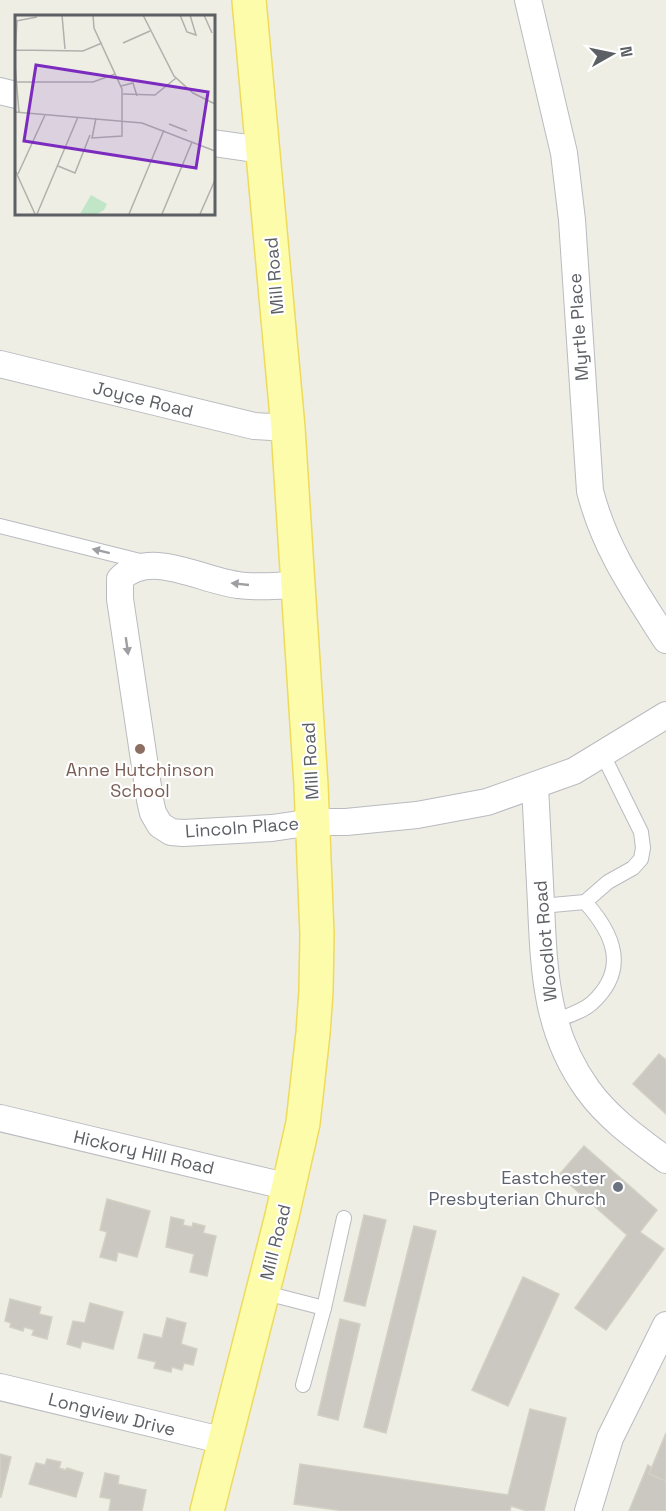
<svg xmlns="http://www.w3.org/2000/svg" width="666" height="1511" font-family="'Space Grotesk',sans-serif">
  <rect width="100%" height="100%" fill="#eeeee4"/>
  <g fill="#cac8c1" stroke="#d3d0c3" stroke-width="1.5">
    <path d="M659,1054L666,1060V1114L633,1084Z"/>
    <path d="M584,1146L657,1210L640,1232L664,1249L606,1330L575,1308L627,1235L559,1175Z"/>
    <path d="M107,1199L150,1211L137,1257L118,1252L116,1261L100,1257L107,1232L100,1230Z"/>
    <path d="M364,1215L386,1220L365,1306L344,1301Z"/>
    <path d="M171,1217L184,1220L183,1225L192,1227L193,1223L205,1226L203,1233L216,1236L207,1276L190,1272L194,1254L166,1247Z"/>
    <path d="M414,1226L436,1231L386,1433L364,1427Z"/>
    <path d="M523,1277L559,1294L508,1406L472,1390Z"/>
    <path d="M10,1299L41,1307L39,1314L52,1317L47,1339L32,1335L34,1330L24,1327L23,1331L10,1327L11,1323L5,1321Z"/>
    <path d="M90,1303L123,1312L113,1349L82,1341L80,1348L67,1344L73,1321L85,1323Z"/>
    <path d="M167,1318L186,1323L181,1344L197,1349L193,1365L184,1363L182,1370L172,1367L171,1372L154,1368L156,1362L138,1358L144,1334L162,1338Z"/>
    <path d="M340,1319L360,1324L338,1420L318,1415Z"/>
    <path d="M530,1409L566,1418L544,1511H527L511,1506L510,1511H344L294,1504L300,1464L508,1495Z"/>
    <path d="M666,1433V1481L649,1474Z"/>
    <path d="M0,1454L11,1457L1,1497H0Z"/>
    <path d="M47,1459L61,1462L59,1468L66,1470L67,1468L83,1473L76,1497L29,1484L36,1463L45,1465Z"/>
    <path d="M648,1465L651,1467L649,1474L666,1481V1511H629Z"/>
    <path d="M105,1473L119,1476L118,1484L146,1490L142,1511H109L111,1499L100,1497Z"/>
  </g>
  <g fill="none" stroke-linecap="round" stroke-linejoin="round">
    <defs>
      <g id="lane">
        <path d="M0,526L144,562"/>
        <path d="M541,906L585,902L608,882L633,868L641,859L643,848L641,832L603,755"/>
        <path d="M554,1021C567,1016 582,1012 592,1003C629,969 614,934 585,902"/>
        <path d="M262,1292L324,1308"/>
        <path d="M303,1385L324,1308L344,1218"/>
      </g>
      <g id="street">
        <path d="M528,0L564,153L572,220L590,491C605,549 634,590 666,640"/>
        <path d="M0,91L16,95"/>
        <path d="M213,143L262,150"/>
        <path d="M0,364L254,426L288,428"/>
        <path d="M298,585C279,585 257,588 238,585C202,581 150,548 120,579V599L150,800L153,813L160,825L171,832L183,833L272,828L313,822H346L417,815L487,802L574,771L666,715"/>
        <path d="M535,786C537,825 539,865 541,904C544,973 546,1032 588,1090C609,1119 638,1139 666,1160"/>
        <path d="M0,1118L289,1187"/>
        <path d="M0,1387L225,1441"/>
        <path d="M588,1511L610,1438L666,1325"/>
      </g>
      <path id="primary" d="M207,1511L282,1216L303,1123L313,1033L316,991L317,934L311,785L298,585L288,428L249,0"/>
    </defs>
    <use href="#lane" stroke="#b9bbc0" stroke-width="16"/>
    <use href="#street" stroke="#b9bbc0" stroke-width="28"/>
    <use href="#primary" stroke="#eedb5d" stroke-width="36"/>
    <use href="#lane" stroke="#fff" stroke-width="14"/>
    <use href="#street" stroke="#fff" stroke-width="26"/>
    <use href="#primary" stroke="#fdfcaa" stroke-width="33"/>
  </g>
  <defs><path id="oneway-solid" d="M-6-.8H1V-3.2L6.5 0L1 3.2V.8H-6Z" transform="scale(1.5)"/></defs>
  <g fill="#9d9fa2">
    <use href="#oneway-solid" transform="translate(101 551) rotate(-166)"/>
    <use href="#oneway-solid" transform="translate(240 584) rotate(-174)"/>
    <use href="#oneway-solid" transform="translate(127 646) rotate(82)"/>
  </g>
  <circle fill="#8d6e63" stroke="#fff" stroke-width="2" cx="140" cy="749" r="6"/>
  <circle fill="#6b7280" stroke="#fff" stroke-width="2" cx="618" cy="1187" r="6"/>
  <g text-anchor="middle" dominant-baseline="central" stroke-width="4.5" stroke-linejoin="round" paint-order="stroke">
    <g font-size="18" fill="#5c5f64" stroke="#fff">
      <text transform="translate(274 276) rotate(-95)">Mill Road</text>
      <text transform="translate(578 327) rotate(-94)">Myrtle Place</text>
      <text transform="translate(143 399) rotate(14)">Joyce Road</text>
      <text transform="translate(310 761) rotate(-93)">Mill Road</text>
      <text transform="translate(242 827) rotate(-4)">Lincoln Place</text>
      <text transform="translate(545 941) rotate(-95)">Woodlot Road</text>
      <text transform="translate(144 1152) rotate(13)">Hickory Hill Road</text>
      <text transform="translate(275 1242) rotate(-76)">Mill Road</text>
      <text transform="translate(112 1414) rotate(14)">Longview Drive</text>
    </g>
    <g font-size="18" fill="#785e54" stroke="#fff">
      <text x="140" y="769">Anne Hutchinson<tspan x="140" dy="21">School</tspan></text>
    </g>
    <g font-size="18" fill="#5b616d" stroke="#fff" text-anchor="end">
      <text x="606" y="1177">Eastchester<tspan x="606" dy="21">Presbyterian Church</tspan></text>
    </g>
  </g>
  <g transform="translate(15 15)">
    <rect width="200" height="200" fill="#eeeee4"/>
    <path d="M76,180L92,189L89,195L82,199H65Z" fill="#c1e5c7"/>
    <path fill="none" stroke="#b0b1ad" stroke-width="1.5" d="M47,0L50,34M78,0L79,13L107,74V121L77,123L81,103M128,0L159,61L178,78L200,89M165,0L172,17L181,20L175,0M189,0L197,18M1,6L22,2M108,28L135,16M1,35L68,36L87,28M0,41L2,6M0,50L4,97M2,67H78L100,59M106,71L118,68L122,81M108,79L140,80L161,63M0,97L127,108L200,136M154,109L172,116M43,151L60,158L75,120M0,155L20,199M3,159L30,100M22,199L63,102M114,199L149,115M147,199L177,127M185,199L200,165"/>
    <path fill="#7b2cbf" fill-opacity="0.15" stroke="#7b2cbf" stroke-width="3" d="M21,50L193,77L181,153L9,126Z"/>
    <rect width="200" height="200" fill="none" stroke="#5c5f64" stroke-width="3"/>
  </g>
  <g transform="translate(612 54) rotate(81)" stroke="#ffffff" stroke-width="4.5" paint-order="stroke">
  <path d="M0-4.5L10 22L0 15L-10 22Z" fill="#5c5f64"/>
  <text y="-9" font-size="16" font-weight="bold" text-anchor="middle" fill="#5c5f64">N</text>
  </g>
</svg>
